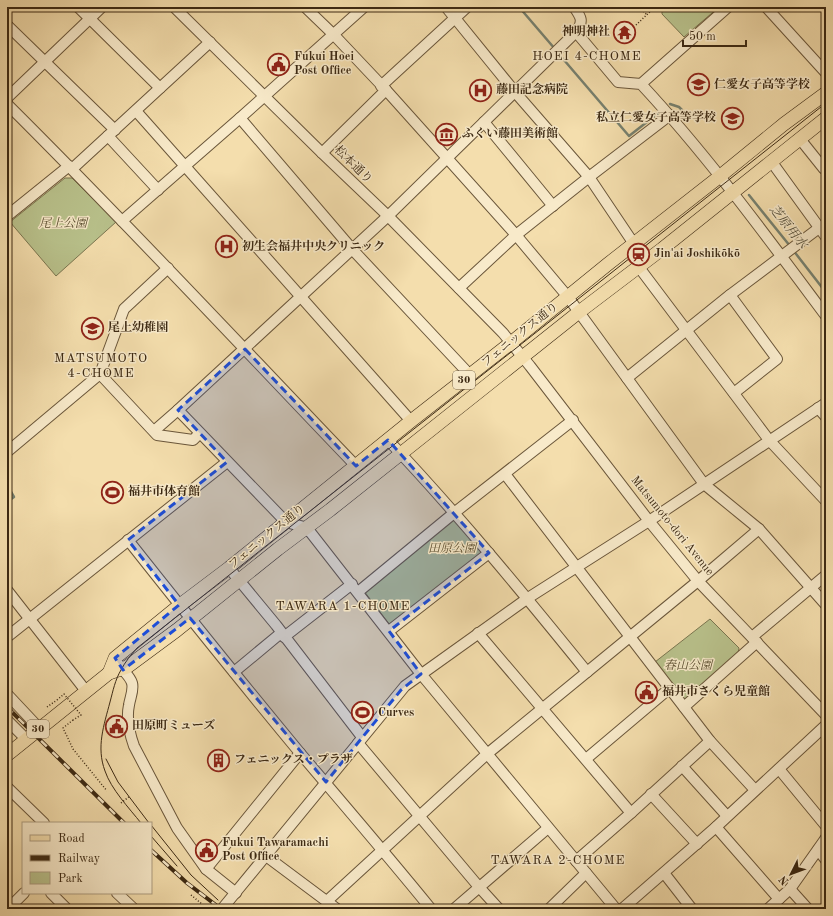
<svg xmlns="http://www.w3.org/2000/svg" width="833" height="916" font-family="'Old Standard TT','Noto Serif JP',serif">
  <rect width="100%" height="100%" fill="#f4dead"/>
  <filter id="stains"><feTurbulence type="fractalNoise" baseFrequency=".005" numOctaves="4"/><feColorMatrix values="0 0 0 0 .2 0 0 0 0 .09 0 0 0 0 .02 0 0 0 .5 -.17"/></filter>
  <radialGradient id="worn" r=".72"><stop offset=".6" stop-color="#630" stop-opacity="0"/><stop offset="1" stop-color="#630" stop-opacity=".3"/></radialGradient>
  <g fill="#b9c28c" stroke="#7a7650">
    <path d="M662,7H719L684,37L662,14Z"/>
    <path d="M65,178H72L116,222L56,276L10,222Z"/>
    <path d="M455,517L486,553L390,625L364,591Z"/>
    <path d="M710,619L739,648L738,654L684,700L655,662Z"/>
  </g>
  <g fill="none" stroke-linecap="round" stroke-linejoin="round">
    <g stroke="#768170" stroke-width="2.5">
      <path d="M519,7L555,49"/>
      <path d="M558,53L629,136L661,111"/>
      <path d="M670,104L679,107L682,110"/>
      <path d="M749,195L790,246"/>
      <path d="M793,250L824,290L826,291"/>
      <path d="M7,485L14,497L7,502"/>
      <path d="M821,837L826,829"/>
    </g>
    <defs>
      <g id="minor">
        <path d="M78,7L160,88"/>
        <path d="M174,7L322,153L388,216L503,333L530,366L649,521L698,581L826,715"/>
        <path d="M305,7L334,35L386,90L516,235L568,297L704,484L759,529L826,605"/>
        <path d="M446,7L515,92L589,177L634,244"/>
        <path d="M574,7C581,17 584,21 576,32L388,216L178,410L286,522L304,527L311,533L421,674L616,909"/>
        <path d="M766,7L826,73"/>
        <path d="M7,25L115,130"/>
        <path d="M576,32L618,82L641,84C708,156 767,237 826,316"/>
        <path d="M641,84L728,7"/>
        <path d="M381,86L467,7"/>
        <path d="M7,98L102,7"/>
        <path d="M7,104C126,222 240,345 356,466"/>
        <path d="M136,111L411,421"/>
        <path d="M240,118L352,249L470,375"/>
        <path d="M484,122L553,206"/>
        <path d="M108,136L158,190"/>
        <path d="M800,139L824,169"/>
        <path d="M322,153L386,90"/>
        <path d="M771,161L826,237"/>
        <path d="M72,169L210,42"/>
        <path d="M7,216L69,166"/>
        <path d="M122,221L240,118L364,7"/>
        <path d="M638,266L769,440L826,501"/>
        <path d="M459,288L516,235L589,177L670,115"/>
        <path d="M730,295L777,359L734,393"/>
        <path d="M100,374L157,435L193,440L199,434"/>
        <path d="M627,378L730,295L819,228"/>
        <path d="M818,408L826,417"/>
        <path d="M154,431L178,410"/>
        <path d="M388,440C458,514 523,593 587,672"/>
        <path d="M7,452L100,374L124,309L168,268"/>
        <path d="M505,474L710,741L755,790"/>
        <path d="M128,540C185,612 242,683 300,753C344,805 388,856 431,909"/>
        <path d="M229,568L276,625L362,737"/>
        <path d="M7,590L86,691"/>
        <path d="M358,592L454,513L573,420"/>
        <path d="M389,631L489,553"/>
        <path d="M478,633L631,813"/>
        <path d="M7,637L227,462"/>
        <path d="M284,637L352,584"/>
        <path d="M752,637L826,575"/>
        <path d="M119,665C123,671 130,676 132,683C134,690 130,698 129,705C126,719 129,732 134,746L177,828L206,869L236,893"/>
        <path d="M234,672L281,633"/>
        <path d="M7,694L39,728"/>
        <path d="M684,707L757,642"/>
        <path d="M7,720L26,739"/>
        <path d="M358,743L479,887L499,909"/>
        <path d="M586,759L670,688"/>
        <path d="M682,766L727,816"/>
        <path d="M779,769L826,826"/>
        <path d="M7,787L44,823"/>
        <path d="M651,794L697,844"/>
        <path d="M716,827L779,899"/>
        <path d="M818,850L826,860"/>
        <path d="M266,856L337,909"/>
        <path d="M576,861L631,813L710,741"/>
        <path d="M206,869L300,753"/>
        <path d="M664,873L692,909"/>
        <path d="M790,889L808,909"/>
        <path d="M51,893L67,909"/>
        <path d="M117,893L134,909"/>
        <path d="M327,901L487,754L698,581L759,529"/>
        <path d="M7,908H9L24,893"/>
        <path d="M222,909L405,686L528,598L649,521L826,403"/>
        <path d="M454,909L548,828"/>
        <path d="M549,909L586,873"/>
        <path d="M622,909L716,827L826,725"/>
        <path d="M768,909L790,889L826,838"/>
      </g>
      <g id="major">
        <path d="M109,673L115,658L180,605L229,568L411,421L512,342L608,264L719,177L784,124L826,93"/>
        <path d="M7,755L109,673L127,667L177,630L278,549L330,510L579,312L662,249L826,118"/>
      </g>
    </defs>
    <use href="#minor" stroke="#6a563a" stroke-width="12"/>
    <use href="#major" stroke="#3c2913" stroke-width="14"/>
    <g stroke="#3c2913" stroke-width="1.5" stroke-dasharray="1 2" stroke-linecap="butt">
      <path d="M639,7L647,15"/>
      <path d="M636,25L655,7"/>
      <path d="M47,707L57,700"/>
      <path d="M73,720L63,728L73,749L107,791"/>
      <path d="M121,803L130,796"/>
      <path d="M191,895L208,909"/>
    </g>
    <use href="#minor" stroke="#f8eaca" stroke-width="10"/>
    <use href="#major" stroke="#f4dead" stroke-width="13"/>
    <g stroke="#3c2913" stroke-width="1">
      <path d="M106,759L118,782L149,823"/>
      <path d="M141,823C129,808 111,789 105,771C96,747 104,725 110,702C113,691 115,680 121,670C125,662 131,655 137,648L826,103"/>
      <path d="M151,825L191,875L218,900"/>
      <path d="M151,836L177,866"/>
    </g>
    <defs>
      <g id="rail">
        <path d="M7,707L124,823"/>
        <path d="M151,850L187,883L221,909"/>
      </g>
    </defs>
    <use href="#rail" stroke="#3c2913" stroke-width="4"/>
    <use href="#rail" stroke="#f8eaca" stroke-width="2.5" stroke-dasharray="8" stroke-linecap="butt"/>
    <path stroke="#3c2913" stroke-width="1.5" stroke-dasharray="1 2" stroke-linecap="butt" d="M57,700L64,694L81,715L73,720"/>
  </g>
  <path fill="#1d4ed8" fill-opacity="0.2" stroke="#1d4ed8" stroke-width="3" stroke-dasharray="8 5" stroke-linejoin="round" d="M245,349L356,466L388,440L489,553L389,631L421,674L401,690L326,782L190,618L123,670L115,658L179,605L128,540L227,462L178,410Z"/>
  <defs>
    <symbol id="temple-ring" viewBox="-11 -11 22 22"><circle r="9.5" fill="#f8eaca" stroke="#8f2418" stroke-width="1.5"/><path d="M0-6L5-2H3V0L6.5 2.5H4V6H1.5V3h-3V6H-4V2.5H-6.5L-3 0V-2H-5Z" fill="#8f2418"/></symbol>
    <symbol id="civic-ring" viewBox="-11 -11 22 22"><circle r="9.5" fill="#f8eaca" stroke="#8f2418" stroke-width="1.5"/><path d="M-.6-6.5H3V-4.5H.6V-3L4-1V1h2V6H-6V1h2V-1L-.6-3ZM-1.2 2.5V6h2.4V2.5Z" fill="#8f2418"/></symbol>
    <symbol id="school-ring" viewBox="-11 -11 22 22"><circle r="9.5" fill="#f8eaca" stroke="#8f2418" stroke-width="1.5"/><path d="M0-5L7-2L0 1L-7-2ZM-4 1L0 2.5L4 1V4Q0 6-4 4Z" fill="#8f2418"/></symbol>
    <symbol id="hospital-ring" viewBox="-11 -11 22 22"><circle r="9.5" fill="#f8eaca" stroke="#8f2418" stroke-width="1.5"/><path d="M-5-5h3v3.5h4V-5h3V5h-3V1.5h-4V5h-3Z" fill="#8f2418"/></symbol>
    <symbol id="museum-ring" viewBox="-11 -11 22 22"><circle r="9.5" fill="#f8eaca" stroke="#8f2418" stroke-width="1.5"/><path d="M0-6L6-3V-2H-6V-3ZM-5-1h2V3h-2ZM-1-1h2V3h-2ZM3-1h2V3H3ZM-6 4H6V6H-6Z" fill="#8f2418"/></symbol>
    <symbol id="station-ring" viewBox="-11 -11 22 22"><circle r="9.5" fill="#f8eaca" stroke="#8f2418" stroke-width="1.5"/><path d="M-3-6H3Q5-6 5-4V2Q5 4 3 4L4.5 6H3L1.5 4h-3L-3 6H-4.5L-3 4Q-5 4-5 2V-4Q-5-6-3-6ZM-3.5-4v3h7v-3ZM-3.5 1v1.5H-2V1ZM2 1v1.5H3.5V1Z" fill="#8f2418"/></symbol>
    <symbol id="stadium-ring" viewBox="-11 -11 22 22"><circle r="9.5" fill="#f8eaca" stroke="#8f2418" stroke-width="1.5"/><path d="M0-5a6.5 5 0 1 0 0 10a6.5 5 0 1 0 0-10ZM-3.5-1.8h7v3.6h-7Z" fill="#8f2418"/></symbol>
    <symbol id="building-ring" viewBox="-11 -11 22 22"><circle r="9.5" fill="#f8eaca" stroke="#8f2418" stroke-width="1.5"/><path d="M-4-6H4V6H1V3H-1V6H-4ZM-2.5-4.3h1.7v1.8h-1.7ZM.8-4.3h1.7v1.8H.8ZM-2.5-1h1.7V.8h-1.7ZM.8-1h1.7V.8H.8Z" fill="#8f2418"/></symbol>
  </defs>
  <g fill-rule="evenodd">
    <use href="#temple-ring" x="612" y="20" width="25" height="25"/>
    <use href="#civic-ring" x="266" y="52" width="25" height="25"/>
    <use href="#school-ring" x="686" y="72" width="25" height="25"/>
    <use href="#hospital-ring" x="468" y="78" width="25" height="25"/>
    <use href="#school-ring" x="720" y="106" width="25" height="25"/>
    <use href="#museum-ring" x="434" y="122" width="25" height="25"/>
    <use href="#hospital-ring" x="214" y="234" width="25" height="25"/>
    <use href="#station-ring" x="626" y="242" width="25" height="25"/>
    <use href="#school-ring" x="80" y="316" width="25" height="25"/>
    <use href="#stadium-ring" x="100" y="480" width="25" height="25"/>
    <use href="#civic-ring" x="634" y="680" width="25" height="25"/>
    <use href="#stadium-ring" x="350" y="700" width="25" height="25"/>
    <use href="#civic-ring" x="104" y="714" width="25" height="25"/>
    <use href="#building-ring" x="206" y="748" width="25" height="25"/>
    <use href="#civic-ring" x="194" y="838" width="25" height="25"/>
  </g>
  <g text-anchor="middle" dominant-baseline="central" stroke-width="3" stroke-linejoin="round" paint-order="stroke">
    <g fill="#f8eaca" stroke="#74634a" stroke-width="1">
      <rect x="453" y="371" width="22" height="18" rx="3"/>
      <rect x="27" y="720" width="22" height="18" rx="3"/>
    </g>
    <g font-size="11" font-weight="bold" fill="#3c2913">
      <text x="464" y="380">30</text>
      <text x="38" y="729">30</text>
    </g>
    <g font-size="12" font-weight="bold" fill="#3c2913" stroke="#f8eaca" text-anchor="start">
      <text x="610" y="32" text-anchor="end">神明神社</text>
      <text x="294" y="57">Fukui Hoei<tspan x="294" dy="14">Post Office</tspan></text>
      <text x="714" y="85">仁愛女子高等学校</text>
      <text x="496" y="90">藤田記念病院</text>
      <text x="716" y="118" text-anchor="end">私立仁愛女子高等学校</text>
      <text x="462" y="134">ふくい藤田美術館</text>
      <text x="242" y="247">初生会福井中央クリニック</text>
      <text x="654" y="254">Jin'ai Joshikōkō</text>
      <text x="108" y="328">尾上幼稚園</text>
      <text x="128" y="492">福井市体育館</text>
      <text x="662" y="692">福井市さくら児童館</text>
      <text x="378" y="713">Curves</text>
      <text x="132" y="726">田原町ミューズ</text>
      <text x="234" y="760">フェニックス・プラザ</text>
      <text x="222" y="843">Fukui Tawaramachi<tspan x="222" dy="14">Post Office</tspan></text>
    </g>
    <g font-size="12" fill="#3c2913" stroke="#f8eaca">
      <text transform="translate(353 165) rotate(44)">松本通り</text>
      <text transform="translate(520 335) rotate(-39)">フェニックス通り</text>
      <text transform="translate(672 526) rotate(51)">Matsumoto-dori Avenue</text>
      <text transform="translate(267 537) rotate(-39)">フェニックス通り</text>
    </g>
    <g font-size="12" font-style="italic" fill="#5b4f31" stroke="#f8eaca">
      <text x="63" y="224">尾上公園</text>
      <text x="452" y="549">田原公園</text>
      <text x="688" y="666">春山公園</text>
    </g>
    <g font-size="13" letter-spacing="1" fill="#3c2913" stroke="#f8eaca">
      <text x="587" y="56">HOEI 4-CHOME</text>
      <text x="101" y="358">MATSUMOTO<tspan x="101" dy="15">4-CHOME</tspan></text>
      <text x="343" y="606">TAWARA 1-CHOME</text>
      <text x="558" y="860">TAWARA 2-CHOME</text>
    </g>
    <g font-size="13" font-style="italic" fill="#544e3a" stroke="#f8eaca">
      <text transform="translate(788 227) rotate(51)">芝原用水</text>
    </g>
  </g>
  <rect width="833" height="916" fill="none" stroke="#f4dead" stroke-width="24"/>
  <rect x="8" y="8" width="817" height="900" fill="none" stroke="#3c2913" stroke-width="2"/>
  <rect x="12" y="12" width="809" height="892" fill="none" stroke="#3c2913"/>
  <rect x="22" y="822" width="130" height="72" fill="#f8eaca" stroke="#ad9d81"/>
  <rect x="30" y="835" width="20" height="6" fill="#f4dead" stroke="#ad9d81"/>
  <text x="58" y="842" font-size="12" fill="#3c2913">Road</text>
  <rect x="30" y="855" width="20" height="6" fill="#3c2913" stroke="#ad9d81"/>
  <text x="58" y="862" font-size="12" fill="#3c2913">Railway</text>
  <rect x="30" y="872" width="20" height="12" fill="#b9c28c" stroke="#ad9d81"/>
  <text x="58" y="882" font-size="12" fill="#3c2913">Park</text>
  <g transform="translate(791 874) rotate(228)" stroke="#f8eaca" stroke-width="3" paint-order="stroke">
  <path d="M0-3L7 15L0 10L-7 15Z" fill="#3c2913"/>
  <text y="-6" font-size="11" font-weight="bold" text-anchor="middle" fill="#3c2913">N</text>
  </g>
  <path d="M683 40v6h63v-6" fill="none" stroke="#3c2913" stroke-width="2"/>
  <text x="689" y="40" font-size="12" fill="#3c2913" stroke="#f8eaca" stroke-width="3" paint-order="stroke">50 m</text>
  <rect width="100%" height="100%" filter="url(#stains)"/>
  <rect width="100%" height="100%" fill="url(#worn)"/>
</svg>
